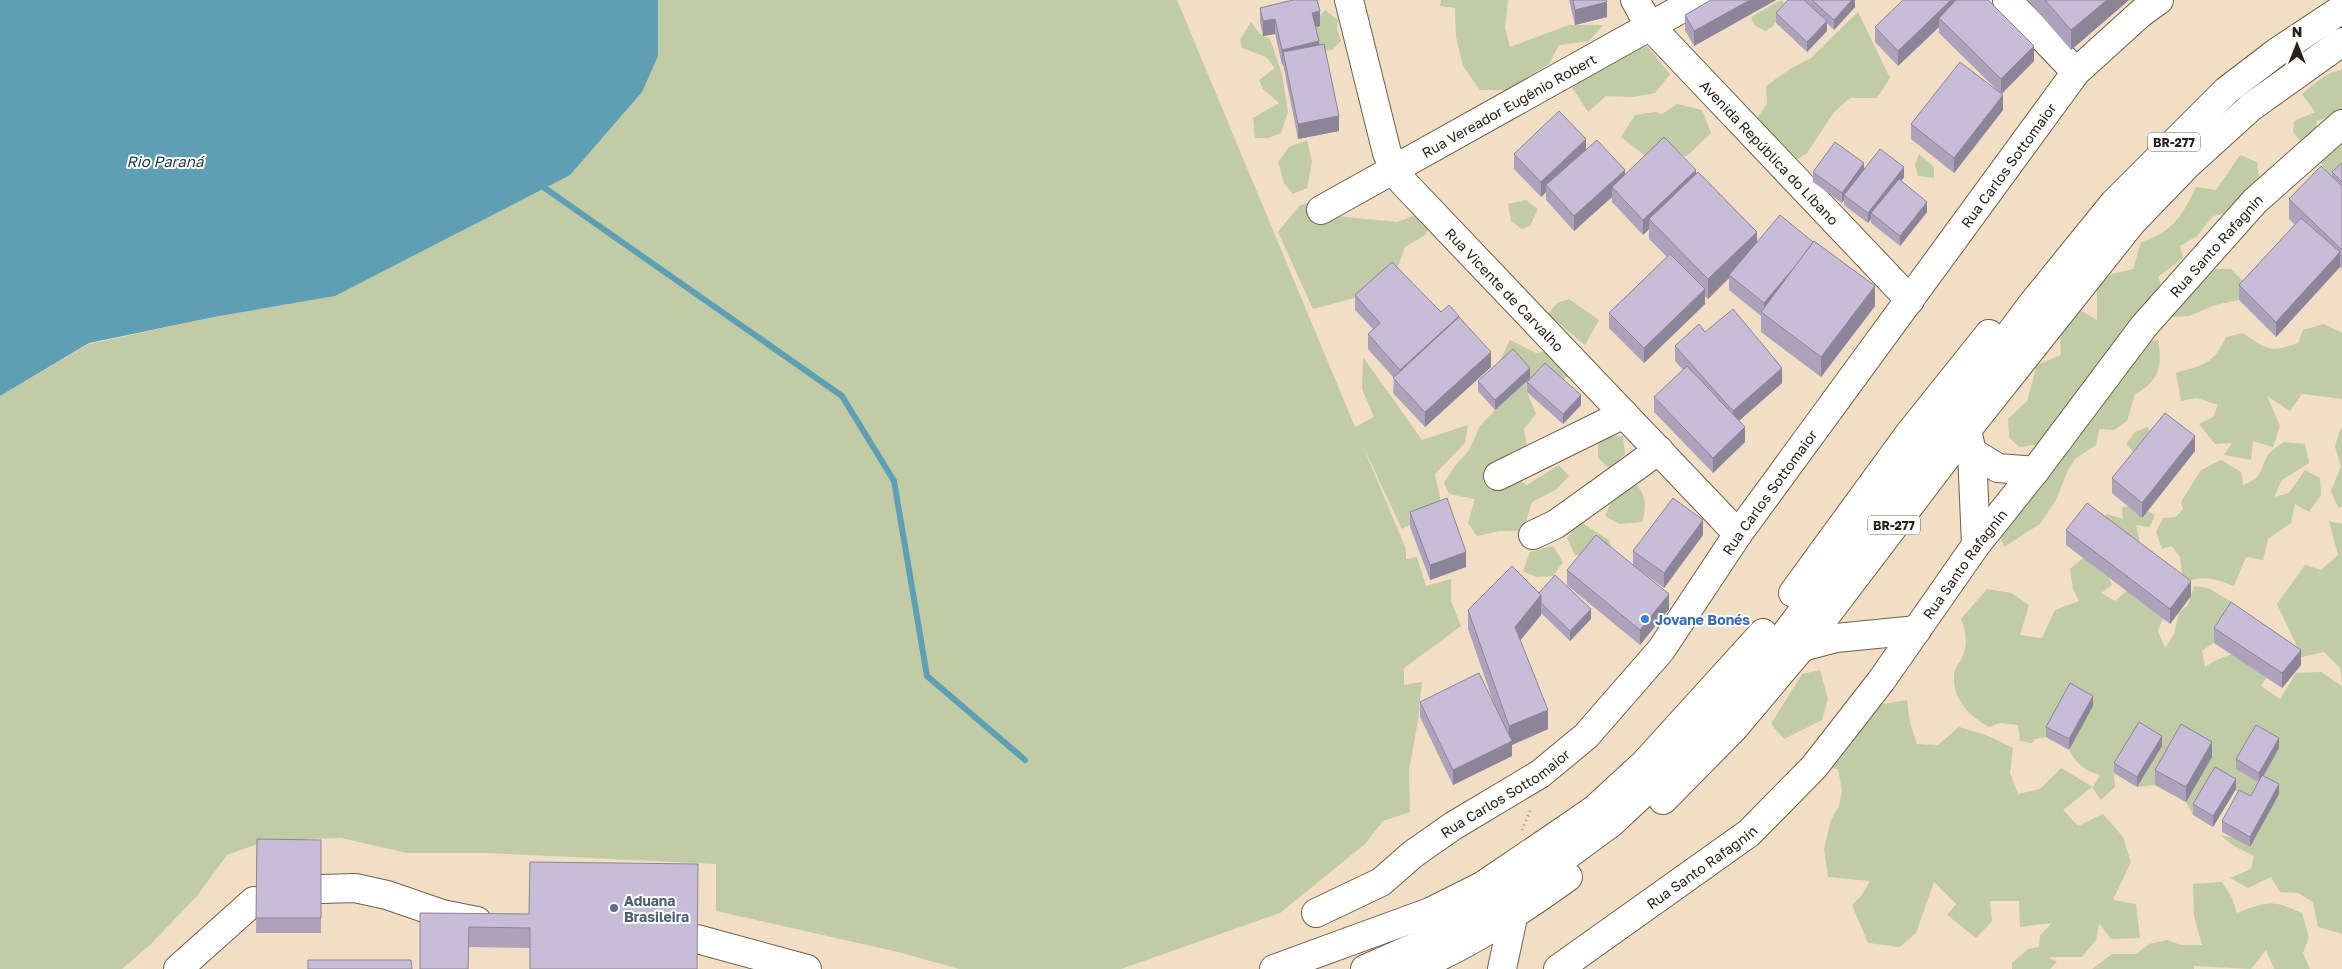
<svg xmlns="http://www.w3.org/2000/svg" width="2342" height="969" font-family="'Golos Text',sans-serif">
  <rect width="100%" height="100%" fill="#f1dec4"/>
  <g fill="#c1cba6">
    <path d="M658,0H1177L1355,427L1374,417L1362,389L1363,357L1422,440L1468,425L1465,443L1435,474L1442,507L1402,529L1362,444L1406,549V559L1417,557L1426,586L1451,579V601L1461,626L1404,668V685L1422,682L1418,720L1409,771L1410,812L1383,821L1365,844L1280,913L1121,969H959L898,952L716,911V864L489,853H407L341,838L268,840L227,855L197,896L152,943L122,969H0V396L89,344L214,317L335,296L658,56Z"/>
    <path d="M1441,0H1508L1505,28L1510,47L1569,25H1603L1589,41L1559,45L1549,64L1508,90H1480L1463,66L1456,37L1455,8L1440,6Z"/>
    <path d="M1781,0L1787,7L1772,27L1765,31L1754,25L1751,17Z"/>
    <path d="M1325,10L1338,20L1337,29L1341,41L1332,50L1323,51L1317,38L1315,22Z"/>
    <path d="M1858,12L1890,78L1877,98H1850L1834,112L1807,153L1793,162L1753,124L1767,104L1766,86L1790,69L1811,58Z"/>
    <path d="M1251,22L1260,34L1270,39L1282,74L1288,112L1281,133L1269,138H1255L1253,118L1279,103L1263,89L1259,80L1275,68L1266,57L1242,48L1240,40Z"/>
    <path d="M1647,46L1670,74L1655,93L1632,97L1606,96L1588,112L1570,84Z"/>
    <path d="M2342,70V109L2340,113L2317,121L2316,134L2303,144L2293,132L2294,121L2315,112L2302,94C2313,85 2328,71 2342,70Z"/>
    <path d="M1677,104L1702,110L1711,133L1687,156L1647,157L1621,137L1635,115L1655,112L1662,114Z"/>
    <path d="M2342,138V178L2339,180L2326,172L2320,160Z"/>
    <path d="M1307,140L1312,162L1307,188L1293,194L1284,183L1278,162L1289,147Z"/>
    <path d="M1919,154L1934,167V178L1918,176L1915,165Z"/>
    <path d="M2240,155L2257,162L2260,185L2237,211L2213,216L2197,236L2180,246L2183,258L2158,277L2162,289L2205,269H2231L2248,286L2239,300L2215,305L2189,316L2146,318L2124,327L2125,348L2074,407L2057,418L2041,444L2019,447L2009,437L2008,419L2027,401L2037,365L2061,355C2059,330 2061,325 2080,310L2097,320V284L2112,274L2133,269L2141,242C2173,232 2182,216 2196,187L2216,190Z"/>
    <path d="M1324,196L1335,216L1397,222L1423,212L1433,220L1425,235L1405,247L1397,269L1362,296L1313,309L1278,232L1299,206Z"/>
    <path d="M1526,200L1538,209L1530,226L1522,229L1511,221L1508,204Z"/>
    <path d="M1569,299L1599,320L1585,345L1548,314L1557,303Z"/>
    <path d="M2324,324L2342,333V399L2302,394L2290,411L2267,396L2280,426L2273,447L2253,441L2251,460L2224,455L2232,443L2215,444L2199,424L2213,417L2218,405L2197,398L2181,401L2176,373C2203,365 2213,365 2226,337L2243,333C2267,350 2270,353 2298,343L2303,330Z"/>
    <path d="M1510,340L1536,353L1551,351L1570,375L1556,383L1527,392L1536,414L1524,429L1529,459L1509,474L1527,485L1559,465L1569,476L1557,489L1532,502L1523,531H1500L1477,536L1468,523L1475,499L1449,494L1444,483L1455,466L1469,450L1480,426L1495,410L1499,362Z"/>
    <path d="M2158,340C2163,365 2159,382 2135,394L2127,421L2114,430L2099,429L2096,445L2075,459L2068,470L2056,500L2040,524L2004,547L2001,538L2005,518L2138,344Z"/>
    <path d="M2147,427L2157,438L2136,455L2126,444L2135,432Z"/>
    <path d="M2342,429V507H2338L2331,491L2341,466L2335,447L2340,430Z"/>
    <path d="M1623,436L1625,454L1610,469L1598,458V442L1602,437Z"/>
    <path d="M2284,442L2305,444L2309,463L2282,480L2274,497L2289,493L2305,470L2320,478L2321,495L2309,512L2295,504L2291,523L2268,539L2263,560L2246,557L2234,586C2216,579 2201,574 2183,583L2180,557L2172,546L2162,549L2156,532L2163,518L2176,517L2183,509L2181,502L2201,470L2221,460L2241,472L2243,485C2264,477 2258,472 2268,455C2271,450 2279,446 2284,442Z"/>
    <path d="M1628,477C1645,491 1648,501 1642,522L1619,524L1605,516L1613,497Z"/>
    <path d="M2122,507H2139L2155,515L2150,527L2136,525L2140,543L2097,528L2107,514L2123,519Z"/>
    <path d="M1579,521L1609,540L1614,555H1575L1567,538Z"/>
    <path d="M2329,521L2342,524V683L2340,668L2324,652L2302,657L2277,604L2305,565L2321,570L2338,555Z"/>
    <path d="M1553,546L1563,562L1553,576L1536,577L1523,571L1530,552Z"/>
    <path d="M2084,557L2104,567L2112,585L2101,593L2115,601L2137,582L2161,586L2163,618L2158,631L2165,648L2174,634L2179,613L2188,605L2194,586L2208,588L2232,602V630L2202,651L2205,667C2235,648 2243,653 2274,665L2261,686L2280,699L2296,673L2321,672L2342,686V934L2318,927L2313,902L2298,893L2280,892L2271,877L2248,888L2230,878L2251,869L2254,856L2234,846L2220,835L2234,838L2251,847V806L2239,800L2236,789L2216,777L2193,815L2186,802L2155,785L2137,787L2114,773L2115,787L2101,800L2092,787L2063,810L2078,826L2103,814L2123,837L2131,862L2113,900L2136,904L2140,938L2111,939L2099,923L2096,940L2082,957H2048L2057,962L2050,969H2012V963L2028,949L2039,947L2040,935L2052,923L2020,927L2019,901H1990L1992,921L1976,938L1947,915L1956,904L1934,882L1916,933L1900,947L1868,943L1852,905L1861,896L1870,881L1828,877L1824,849L1831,820L1839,806L1842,790L1838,769L1812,764L1817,737L1848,714L1866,707L1907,700L1910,723L1917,744L1938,745L1959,727L1986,735L2013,748L2010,773L2018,794L2040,789L2061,768L2093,787L2100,775C2085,771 2075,763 2069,749L2093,706L2070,693L2046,737L2035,739L2032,743L2020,741L2018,725L2000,723L1989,727C1969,716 1952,699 1954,674C1954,670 1958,664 1961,660C1968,645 1967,634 1961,619L1987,589L2011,593L2029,605L2020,635L2042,638L2055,610L2079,601L2073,589L2070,569Z"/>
    <path d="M1820,670L1828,699L1822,720L1784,739L1771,724L1802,674Z"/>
    <path d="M2222,882L2232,898L2237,913C2266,902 2272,899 2302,913L2309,937L2303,953L2310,969H2274L2266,950L2251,969L2194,966V969H2092L2112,954H2136L2149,944L2167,940L2181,945H2202L2194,916L2193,884Z"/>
  </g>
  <path fill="#5e9fb4" d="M0,0H658V56L642,92L570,175L335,296L214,317L89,343L0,396Z"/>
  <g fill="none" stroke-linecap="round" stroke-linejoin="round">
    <path stroke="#5e9fb4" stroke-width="6" d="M539,184L842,396L894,481L927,676L1025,760"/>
    <defs>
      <g id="minor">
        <path id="s1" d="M1349,0L1387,153L1401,180L1738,534"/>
        <path id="s2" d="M1635,0L1649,25L1910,300"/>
        <path d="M2007,0L2076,72"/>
        <path id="s3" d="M1321,210L1697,0"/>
        <path d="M1498,476L1624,414"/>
        <path d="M1533,535L1556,524L1659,450"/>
        <path id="s4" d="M1316,913L1381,882L1413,854L1453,826L1540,774L1586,736L1661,650L1738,534L2076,72L2141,13L2159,0"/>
      </g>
      <g id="major">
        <path id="s5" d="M1558,969L1749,833L1814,767L1881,681L1976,545L2035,471L2144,326L2255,201L2342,124"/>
      </g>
      <g id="highway">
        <path d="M1967,430L1972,452L1976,545"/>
        <path d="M1972,452L1998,468L2035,471"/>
        <path d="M1793,593L1909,434L1989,334"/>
        <path d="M1802,647L1836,638L1917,630"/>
        <path d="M1663,800L1733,729L1802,647L1967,430L2132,222L2186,166L2251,107L2342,42"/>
        <path d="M322,889L355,888L387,895L442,914L477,921"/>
        <path d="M697,939L807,969"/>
        <path d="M178,969L254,901"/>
        <path d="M1274,969L1430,912L1482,886L1553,838L1595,809L1645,763L1763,633"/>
        <path d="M1365,969L1445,934L1550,868L1611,823L1658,779L1713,720L1779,643L2033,303L2114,203L2226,91L2277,52L2342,9"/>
        <path d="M1412,969C1469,945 1518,913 1568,877"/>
        <path d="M1502,969L1513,917"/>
      </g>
    </defs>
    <use href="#minor" stroke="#706049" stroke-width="30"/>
    <use href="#major" stroke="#706049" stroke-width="30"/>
    <use href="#highway" stroke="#706049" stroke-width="30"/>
    <path stroke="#a49582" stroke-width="3" stroke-dasharray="1 4" stroke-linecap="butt" d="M1522,830L1531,808"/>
    <use href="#minor" stroke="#fff" stroke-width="28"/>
    <use href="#major" stroke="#fff" stroke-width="28"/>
    <use href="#highway" stroke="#fff" stroke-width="28"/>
  </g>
  <g fill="#aca3ba">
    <path d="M1293,0H1320L1318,1L1320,26L1316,27L1339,131L1298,139L1283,64L1282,65L1275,34L1263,36L1260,23V8Z"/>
    <path d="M1569,0H1606L1607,17L1575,25Z"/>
    <path d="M1711,0H1776L1694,46L1685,30V15Z"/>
    <path d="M1788,0H1855V7L1834,30L1827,23V31L1807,52L1776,23V13Z"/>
    <path d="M1903,0L2034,61L2002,94L2003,110L1954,173L1911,139V124L1997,90L1939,33V27L1898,66L1875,42V27Z"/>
    <path d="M2028,0H2129L2071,50Z"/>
    <path d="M1514,154L1625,175L1696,174L1757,242L1875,306L1821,377L1761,332V316L1729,290V278L1708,299L1705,296V304L1644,363L1609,328V313L1667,257L1649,239V229L1643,235L1612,202V197L1574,231L1546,200V192L1541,197L1514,169Z"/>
    <path d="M2342,163V269L2340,267L2276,337L2239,300V285L2295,225L2289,219V199L2332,177V172Z"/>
    <path d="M1864,169L1904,177L1901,181L1927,212L1900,246L1871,223V219L1868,223L1844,205V200L1842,203L1813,182V172Z"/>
    <path d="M1355,295L1441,312L1459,318L1491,367L1425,427L1393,393L1394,378L1368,349V334L1373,329L1355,310Z"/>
    <path d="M1705,332L1782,383L1739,421L1745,442L1713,473L1654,412V397L1683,370L1675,361V346Z"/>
    <path d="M1530,378L1495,410L1478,391V381Z"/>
    <path d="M1527,382L1581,405L1563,424L1527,392Z"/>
    <path d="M2195,451L2142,518L2112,493V478Z"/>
    <path d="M1410,512L1466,567L1430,580L1410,527Z"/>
    <path d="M2066,530L2191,596L2170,624L2066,545Z"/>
    <path d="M1703,535L1664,588L1640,570L1669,609L1640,645L1567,585V570L1633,565V551Z"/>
    <path d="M1539,593L1591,619L1570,641L1541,613V615L1520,640L1548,729L1512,745V756L1453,785L1420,717V702L1494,704L1468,629V610Z"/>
    <path d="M2214,628L2301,665L2282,688L2214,643Z"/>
    <path d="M2093,706L2069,750L2046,737V727Z"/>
    <path d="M2162,746L2137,787L2114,773V763Z"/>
    <path d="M2279,748L2264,776L2279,794L2250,847L2222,832V821L2251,796L2258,782L2236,769V759Z"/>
    <path d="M2212,757L2186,802L2155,785V770Z"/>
    <path d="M2236,789L2213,827L2193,815V804Z"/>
    <path d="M257,839L321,840V933H256Z"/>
    <path d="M530,862V948L469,947L420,913L529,914Z"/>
  </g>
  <g fill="#8c8497">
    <path d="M1750,0H1776L1694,46V31Z"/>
    <path d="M1852,0H1855V7L1834,30V20Z"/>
    <path d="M1951,0H1967L1939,18V27L1898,66V51Z"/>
    <path d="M2107,0H2129L2071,50V30Z"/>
    <path d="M1607,2V17L1575,25V10Z"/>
    <path d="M1320,11V26L1312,28V13Z"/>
    <path d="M1275,19V34L1263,36V21Z"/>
    <path d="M1827,21V31L1807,52V42Z"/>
    <path d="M1319,41V56L1283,52L1282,65V50Z"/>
    <path d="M2034,46V61L2001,94V79Z"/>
    <path d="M2003,95V110L1954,173V158Z"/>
    <path d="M1339,116V131L1298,139V124Z"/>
    <path d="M1586,139V154L1546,185V192L1541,197V182Z"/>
    <path d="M1864,163V173L1844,195V200L1842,203V193Z"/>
    <path d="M1904,167V177L1874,216L1871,213V219L1868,223V213Z"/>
    <path d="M1625,170V185L1612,187V197L1574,231V216Z"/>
    <path d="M1696,170V185L1649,219V229L1643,235V220Z"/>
    <path d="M1927,202V212L1900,246V236Z"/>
    <path d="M1757,232V252L1729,275V278L1708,299V279Z"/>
    <path d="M1814,243L1764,314V303Z"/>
    <path d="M2340,252V267L2276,337V322Z"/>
    <path d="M1875,286V306L1821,377V357Z"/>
    <path d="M1705,289V304L1644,363V348Z"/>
    <path d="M1459,316V331L1400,385V370Z"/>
    <path d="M1491,352V367L1425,427V412Z"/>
    <path d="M1530,368V378L1495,410V400Z"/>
    <path d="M1782,368V383L1733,426V411Z"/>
    <path d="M1581,395V405L1563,424V414Z"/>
    <path d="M1745,427V442L1713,473V458Z"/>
    <path d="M2195,436V451L2142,518V503Z"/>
    <path d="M1703,520V535L1664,588V573Z"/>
    <path d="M1466,552V567L1430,580V565Z"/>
    <path d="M2191,581V596L2170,624V609Z"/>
    <path d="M1669,594V609L1640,645V630Z"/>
    <path d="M1541,595V615L1515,647V627Z"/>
    <path d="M1591,609V619L1570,641V631Z"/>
    <path d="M2301,650V665L2282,688V673Z"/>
    <path d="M2093,696V706L2069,750V739Z"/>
    <path d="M1548,710V729L1512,745V756L1453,785V770L1509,743V726Z"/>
    <path d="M2162,736V746L2137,787V777Z"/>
    <path d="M2279,738V748L2259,783V773Z"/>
    <path d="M2212,742V757L2186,802V787Z"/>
    <path d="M2236,779V789L2213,827V816Z"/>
    <path d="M2279,784V794L2250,847V837Z"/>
  </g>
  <g fill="#c8bdd8" stroke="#8c8497">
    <path d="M1293,0H1317L1320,11L1312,13L1319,41L1282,50L1275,19L1263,21L1260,8Z"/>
    <path d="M1573,0H1606L1607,2L1575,10Z"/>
    <path d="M1711,0H1750L1694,31L1685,15Z"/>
    <path d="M1788,0H1804L1827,21L1807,42L1776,13Z"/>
    <path d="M1812,0H1852L1834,20Z"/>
    <path d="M1903,0H1951L1898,51L1875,27Z"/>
    <path d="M1956,0H1988L2034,46L2001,79L1939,18Z"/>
    <path d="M2045,0H2107L2071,30Z"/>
    <path d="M1324,44L1339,116L1298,124L1283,52Z"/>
    <path d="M1960,62L2003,95L1954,158L1911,124Z"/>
    <path d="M1559,111L1586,139L1541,182L1514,154Z"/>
    <path d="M1664,137L1696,170L1643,220L1612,187Z"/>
    <path d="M1597,140L1625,170L1574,216L1546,185Z"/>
    <path d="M1835,142L1864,163L1842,193L1813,172Z"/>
    <path d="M1880,149L1904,167L1868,213L1844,195Z"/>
    <path d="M2342,163V182L2332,172Z"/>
    <path d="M2321,166L2342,186V250L2289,199Z"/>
    <path d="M1698,172L1757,232L1708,279L1649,219Z"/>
    <path d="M1899,179L1927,202L1900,236L1871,213Z"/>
    <path d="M1780,215L1813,242L1797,264L1764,303L1729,275Z"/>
    <path d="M2301,218L2340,252L2276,322L2239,285Z"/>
    <path d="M1814,241L1875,286L1821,357L1761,312Z"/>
    <path d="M1670,254L1705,289L1644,348L1609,313Z"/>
    <path d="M1392,262L1441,312L1449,305L1459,316L1400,370L1368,334L1380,323L1355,295Z"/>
    <path d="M1733,309L1782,368L1733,411L1675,346L1699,324L1705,332Z"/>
    <path d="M1459,317L1491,352L1425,412L1393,378Z"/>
    <path d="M1513,349L1530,368L1495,400L1478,381Z"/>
    <path d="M1545,363L1581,395L1563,414L1527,382Z"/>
    <path d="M1687,366L1745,427L1713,458L1654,397Z"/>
    <path d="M2165,413L2195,436L2142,503L2112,478Z"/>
    <path d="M1447,498L1466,552L1430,565L1410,512Z"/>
    <path d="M1673,498L1703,520L1664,573L1633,551Z"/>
    <path d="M2087,503L2191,581L2170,609L2066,530Z"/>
    <path d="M1596,535L1669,594L1640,630L1567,570Z"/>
    <path d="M1512,566L1541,595L1515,627L1548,710L1509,726L1468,610Z"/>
    <path d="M1555,575L1591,609L1570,631L1541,603V595L1539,593Z"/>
    <path d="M2231,602L2301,650L2282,673L2214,628Z"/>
    <path d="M1479,673L1512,741L1453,770L1420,702Z"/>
    <path d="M2070,683L2093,696L2069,739L2046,727Z"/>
    <path d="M2139,722L2162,736L2137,777L2114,763Z"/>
    <path d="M2181,724L2212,742L2186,787L2155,770Z"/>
    <path d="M2256,725L2279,738L2259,773L2236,759Z"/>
    <path d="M2215,767L2236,779L2213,816L2193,804Z"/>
    <path d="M2262,775L2279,784L2250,837L2222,821L2239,790L2251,796Z"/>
    <path d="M257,839L321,840V918H256Z"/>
    <path d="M530,862L698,864L697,969H530V928L469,927L468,969H420V913L529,914Z"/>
    <path d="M308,960H411L412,969H308Z"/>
  </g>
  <circle fill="#3f7fe0" stroke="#fff" stroke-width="2" cx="1645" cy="619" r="5"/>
  <circle fill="#5c6f8a" stroke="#fff" stroke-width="2" cx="614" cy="908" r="5"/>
  <g text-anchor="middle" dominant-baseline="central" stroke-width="4" stroke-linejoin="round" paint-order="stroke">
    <g fill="#fff" stroke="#6a645e" stroke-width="1">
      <rect x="2148" y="132.5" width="52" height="19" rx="4"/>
      <rect x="1868" y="515.5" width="52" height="19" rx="4"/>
    </g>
    <g font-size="12" font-weight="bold" fill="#2a2219">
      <text x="2174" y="142">BR-277</text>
      <text x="1894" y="525">BR-277</text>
    </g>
    <g font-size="14" fill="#2a2219" stroke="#fff">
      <text stroke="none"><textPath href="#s3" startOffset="215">Rua Vereador Eugênio Robert</textPath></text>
      <text stroke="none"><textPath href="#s2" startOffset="204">Avenida República do Líbano</textPath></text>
      <text stroke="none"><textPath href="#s4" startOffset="1035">Rua Carlos Sottomaior</textPath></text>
      <text stroke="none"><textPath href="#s5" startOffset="986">Rua Santo Rafagnin</textPath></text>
      <text stroke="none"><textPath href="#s1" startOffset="339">Rua Vicente de Carvalho</textPath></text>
      <text stroke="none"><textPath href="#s4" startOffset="630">Rua Carlos Sottomaior</textPath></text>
      <text stroke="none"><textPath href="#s5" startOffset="580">Rua Santo Rafagnin</textPath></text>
      <text stroke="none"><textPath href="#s4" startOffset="225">Rua Carlos Sottomaior</textPath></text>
      <text stroke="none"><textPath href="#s5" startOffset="176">Rua Santo Rafagnin</textPath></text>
    </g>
    <g font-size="14" font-weight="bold" fill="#366cbe" stroke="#fff" text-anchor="start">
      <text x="1655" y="619">Jovane Bonés</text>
    </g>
    <g font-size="14" font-weight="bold" fill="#4e5e75" stroke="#fff" text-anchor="start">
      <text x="624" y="900">Aduana<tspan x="624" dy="16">Brasileira</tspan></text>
    </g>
    <g font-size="15" font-style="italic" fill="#193943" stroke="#fff">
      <text x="165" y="161">Rio Paraná</text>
    </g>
  </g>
  <g transform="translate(2297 45)" stroke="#ffffff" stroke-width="4" paint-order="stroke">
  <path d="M0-4L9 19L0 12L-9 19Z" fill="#2a2219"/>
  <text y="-8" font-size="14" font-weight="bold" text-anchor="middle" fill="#2a2219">N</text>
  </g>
</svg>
